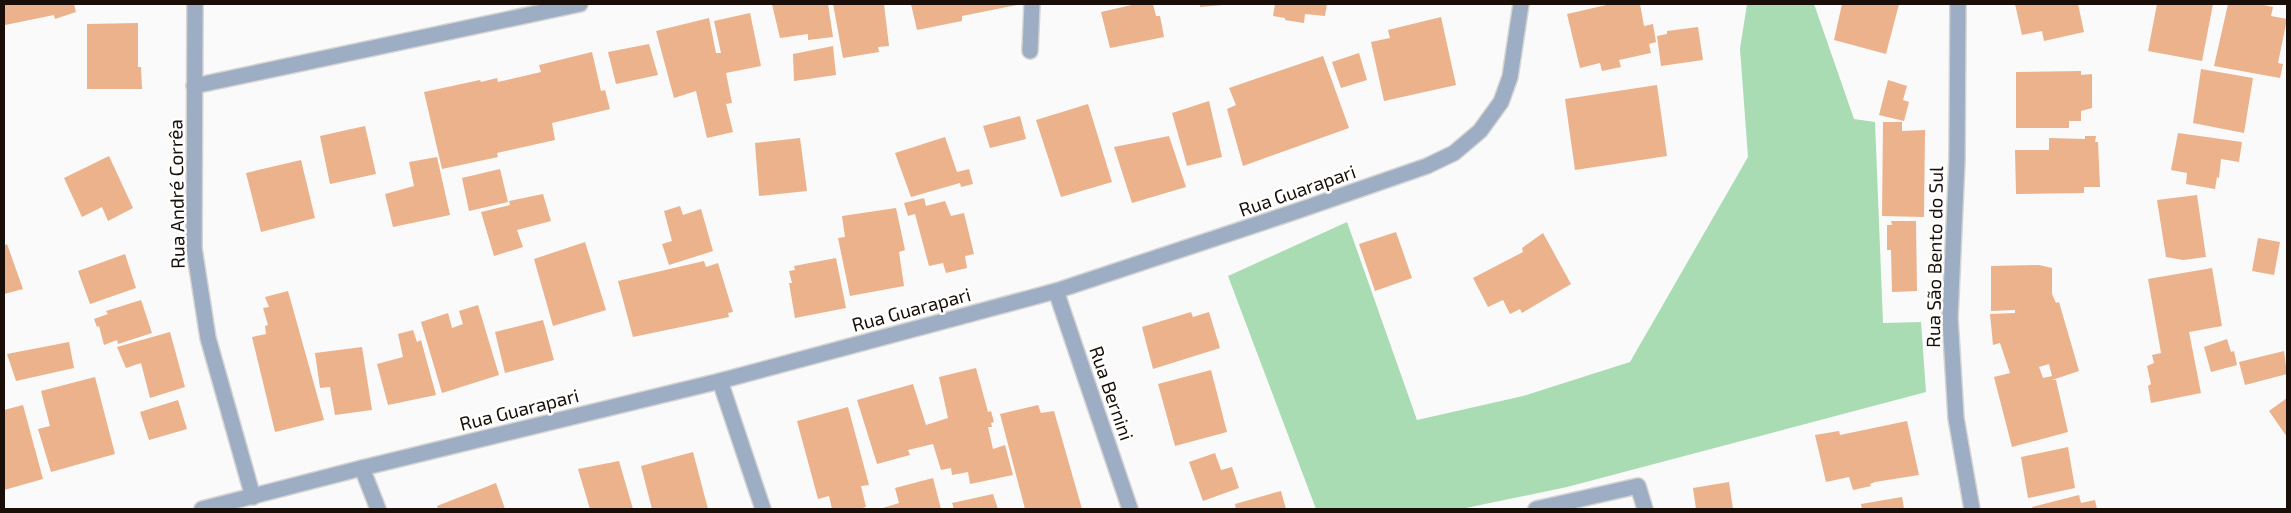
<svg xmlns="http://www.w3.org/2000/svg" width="2291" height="513" font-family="'Exo 2',sans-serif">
  <rect width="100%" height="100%" fill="#fafafa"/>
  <path fill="#a9dcb3" d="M1747,4H1814L1854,119L1875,122L1883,323L1921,322L1926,392L1567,487L1461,509H1316L1228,276L1347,222L1417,420L1523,396L1630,362L1748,157L1740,49Z"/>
  <g fill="#ebb28b" fill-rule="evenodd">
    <path d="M4,4H74L76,12L55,19L54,15L5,25Z"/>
    <path d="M772,4H828L833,37L808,40V34L780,38Z"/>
    <path d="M833,4H884L889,46L878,47L879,52L843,58Z"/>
    <path d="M911,4H1017V5L962,16V21L917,30Z"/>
    <path d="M1136,4H1153L1156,16H1160L1164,37L1110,48L1101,12Z"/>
    <path d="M1200,4H1223V5L1200,7Z"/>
    <path d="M1275,4H1327L1325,16L1305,14L1304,23L1285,20V18L1273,16Z"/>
    <path d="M1611,4H1640L1644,26L1653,24L1656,42L1649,44L1651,53L1619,60L1621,67L1602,71L1600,63L1580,68L1567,14Z"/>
    <path d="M1842,4H1899L1886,54L1834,40Z"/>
    <path d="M2015,4H2078L2084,32L2044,41L2042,31L2022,35Z"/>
    <path d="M2157,4H2213L2202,61L2148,51Z"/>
    <path d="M2228,4H2259L2273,7L2271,16L2287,19L2278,63L2283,64L2280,78L2214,66Z"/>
    <path d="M750,13L761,66L726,73L732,103L726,104L733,132L707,138L696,91L674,98L656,31L709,18L716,53H721L714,21Z"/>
    <path d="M1441,17L1456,85L1384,101L1371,42L1390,38L1388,30Z"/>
    <path d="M138,23V67H141L142,89H87V24Z"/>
    <path d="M1698,27L1703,60L1661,66L1657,36L1667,34V31Z"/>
    <path d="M649,44L658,75L616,84L608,52Z"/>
    <path d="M833,46L836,75L794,81L793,54Z"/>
    <path d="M592,52L601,91L605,90L610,109L552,123L555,140L497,153L498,157L442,169L424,92L480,80L481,82L497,78L498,82L541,72L539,65Z"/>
    <path d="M1359,53L1367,80L1341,88L1332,62Z"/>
    <path d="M1323,56L1349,128L1243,166L1227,109L1236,105L1229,88Z"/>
    <path d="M2201,69L2253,78L2244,133L2193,123Z"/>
    <path d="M2081,71V75L2092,74V108L2081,111V121H2069V128H2016V72Z"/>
    <path d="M1888,80L1907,86L1903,100L1909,102L1904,121L1879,115Z"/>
    <path d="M1657,85L1667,156L1575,170L1565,99Z"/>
    <path d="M1209,101L1222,157L1187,166L1172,113Z"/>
    <path d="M1088,104L1112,182L1061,197L1036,120Z"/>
    <path d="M1020,116L1026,139L990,148L983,126Z"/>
    <path d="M1883,122H1902V131L1925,130L1924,217L1882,216Z"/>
    <path d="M365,126L376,174L330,184L320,136Z"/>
    <path d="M2178,133L2242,142L2239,162L2221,159L2219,178L2217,177L2215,189L2186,184L2187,173L2171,170Z"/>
    <path d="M1169,136L1186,187L1132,203L1114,147Z"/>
    <path d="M2085,136H2096L2095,142H2098L2100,187H2084V193L2016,194L2015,150H2049V138L2085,139Z"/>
    <path d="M945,137L957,172L969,169L973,184L961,187L960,183L911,197L895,153Z"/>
    <path d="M800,138L807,191L759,196L755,143Z"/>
    <path d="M109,156L133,208L108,221L102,207L82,217L64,178Z"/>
    <path d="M437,157L450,215L393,227L385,194L414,186L409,162Z"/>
    <path d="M301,160L315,218L261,232L246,173Z"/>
    <path d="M500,169L508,202L469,211L462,178Z"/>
    <path d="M543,194L551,221L517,230L523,247L494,256L481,212L510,205L509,201Z"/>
    <path d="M2197,195L2206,257L2183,260L2166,257L2157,200Z"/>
    <path d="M924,198L926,206L945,201L951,216L964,213L974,254L965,256L967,268L946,273L943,263L929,266L915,214L908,216L904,203Z"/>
    <path d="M680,206L683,215L701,209L713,251L669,265L662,244L672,241L664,211Z"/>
    <path d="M896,208L905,250L899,252L904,286L850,296L838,238L845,237L842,216Z"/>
    <path d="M1891,221H1916L1917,291L1892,292L1891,250H1887V225H1892Z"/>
    <path d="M1396,232L1412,278L1375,291L1359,244Z"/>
    <path d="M1543,233L1571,284L1522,313L1520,309L1510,314L1503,300L1488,307L1473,278L1523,252L1522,248Z"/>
    <path d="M2258,238L2280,242L2274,275L2252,271Z"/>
    <path d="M585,242L606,310L553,326L534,259Z"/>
    <path d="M7,244L23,289L4,294V246Z"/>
    <path d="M125,254L136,288L90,304L78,271Z"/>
    <path d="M836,258L846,308L795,318L789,283H792L789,271L795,270L794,266Z"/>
    <path d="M704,261L706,267L718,263L733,312L728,313L729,317L633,337L618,281Z"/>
    <path d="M2039,265L2052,268V294L2056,303L2059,302L2079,371L2052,380H2056L2068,432L2012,447L1994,377L2010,373L2000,343L1993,345L1990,314L2015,313V310L1991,311V266ZM2049,364L2052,376L2043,378L2039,367Z"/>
    <path d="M2212,268L2222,326L2189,332L2201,393L2151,403L2148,386L2151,384L2147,366L2154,363L2152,355L2161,353L2148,279Z"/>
    <path d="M288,291L324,420L275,432L252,337L266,334L265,326L268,325L263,308L269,307L265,297Z"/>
    <path d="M141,300L152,333L118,344L117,340L104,345L99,326L97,327L94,319L108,314L106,311Z"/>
    <path d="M478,305L499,375L442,393L421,322L448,313L452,328L463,324L459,311Z"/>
    <path d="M1191,312L1193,317L1209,312L1220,348L1153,369L1142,327Z"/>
    <path d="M543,320L554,360L505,373L495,332Z"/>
    <path d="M413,330L417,342L421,340L436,395L388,405L377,364L403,357L398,334Z"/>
    <path d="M170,332L185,387L150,398L141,363L126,368L117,347Z"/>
    <path d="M2227,339L2231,352L2234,351L2237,365L2211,372L2204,347Z"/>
    <path d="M69,342L74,368L16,381L7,354Z"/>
    <path d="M362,347L372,410L335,415L330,387L320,388L315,353Z"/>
    <path d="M2284,351L2287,374L2245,385L2239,362Z"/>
    <path d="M976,368L988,412L991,411L994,422L991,423L992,427H988L993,449L1005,445L1013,475L970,484L968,472L952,475L951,468L941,470L933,444L908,450L910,455L877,464L857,400L913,384L926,425L948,418L939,377Z"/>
    <path d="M1211,370L1227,432L1175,446L1158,384Z"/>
    <path d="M95,377L115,454L51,472L38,429L50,426L41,391Z"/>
    <path d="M2287,398V437L2269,411Z"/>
    <path d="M178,400L187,429L149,440L140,412Z"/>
    <path d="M23,405L43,479L4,490V410Z"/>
    <path d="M1038,405L1041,413L1054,411L1082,509H1025L1000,414Z"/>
    <path d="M848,407L869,485L861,486L866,507L858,509H832L829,496L818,499L797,421Z"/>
    <path d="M1907,421L1919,475L1875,482L1870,484L1871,486L1853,490L1849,477L1826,482L1815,435L1839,431L1840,435Z"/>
    <path d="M2068,447L2075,488L2028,498L2021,457Z"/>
    <path d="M693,452L708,509H652L641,466Z"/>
    <path d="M1215,453L1221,470L1232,467L1239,488L1203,501L1189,462Z"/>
    <path d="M619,461L633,509H590L578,469Z"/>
    <path d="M933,478L941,509H880L899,503L895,488Z"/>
    <path d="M1729,482L1733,509H1696L1693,488Z"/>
    <path d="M496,483L505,509H438L437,506Z"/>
    <path d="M1281,491L1286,509H1236L1235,504Z"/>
    <path d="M993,494L998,509H954L952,503Z"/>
    <path d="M2079,495L2081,503L2095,500L2097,509H2033L2032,507Z"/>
    <path d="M1902,497L1904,509H1862L1861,504Z"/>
  </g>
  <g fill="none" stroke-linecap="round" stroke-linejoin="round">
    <defs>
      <g id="street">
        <path d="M195,4L194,248L208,338L253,497"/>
        <path d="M1958,4L1957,160L1950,318L1956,418L1972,509"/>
        <path d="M1030,51L1032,4"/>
        <path d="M194,86L580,4"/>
        <path d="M1056,291L1130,509"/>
        <path d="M720,381L763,509"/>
        <path d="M362,468L378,509"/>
        <path d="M202,509L362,468L720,381L1056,291L1297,211L1427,166L1454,153L1480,131L1501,102L1510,77L1521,4"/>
        <path d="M1536,509L1638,486L1645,509"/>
      </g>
    </defs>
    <use href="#street" stroke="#d6d4d3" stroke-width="18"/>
    <use href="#street" stroke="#9cadc4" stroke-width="15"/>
  </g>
  <g text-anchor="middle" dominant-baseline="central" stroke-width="5" stroke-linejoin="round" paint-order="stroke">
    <g font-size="19" fill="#190f08" stroke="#fff">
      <text transform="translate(1297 190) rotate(-19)">Rua Guarapari</text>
      <text transform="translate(176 194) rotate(-91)">Rua André Corrêa</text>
      <text transform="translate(1934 257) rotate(-89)">Rua São Bento do Sul</text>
      <text transform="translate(911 309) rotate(-15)">Rua Guarapari</text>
      <text transform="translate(1112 393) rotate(71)">Rua Bernini</text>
      <text transform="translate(519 409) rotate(-14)">Rua Guarapari</text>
    </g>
  </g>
  <rect width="2291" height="513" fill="none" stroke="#190f08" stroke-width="10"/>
</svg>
